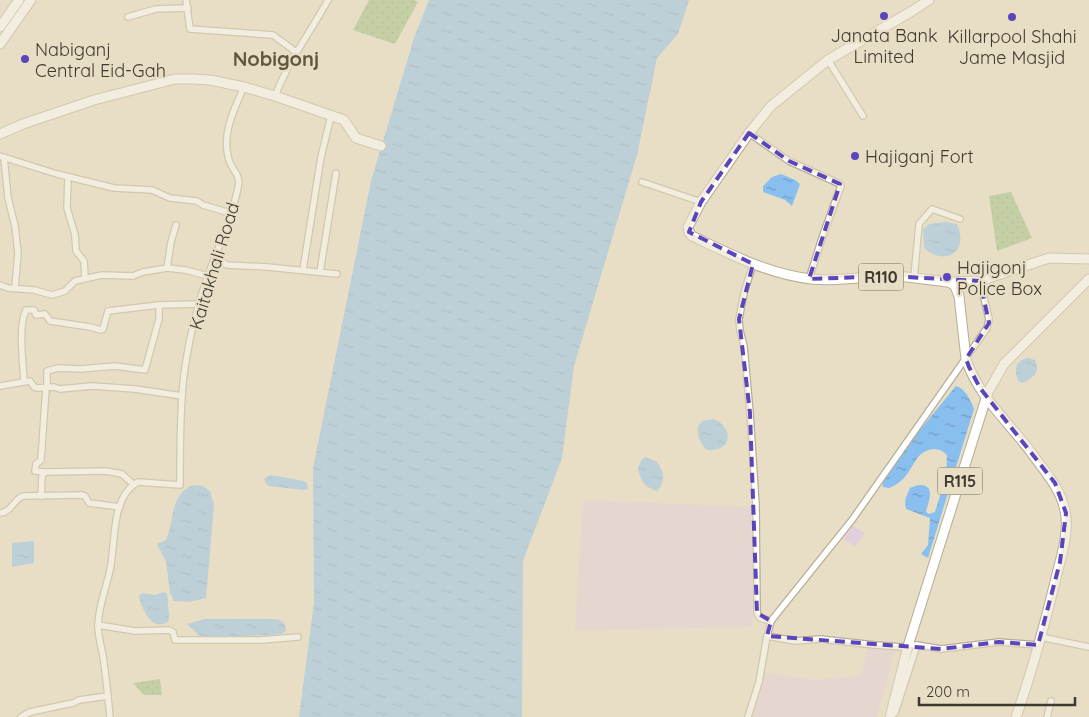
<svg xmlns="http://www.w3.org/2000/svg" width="1089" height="717" font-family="Quicksand,sans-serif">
  <defs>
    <pattern id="park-dots" width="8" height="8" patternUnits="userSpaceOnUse" patternTransform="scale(1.25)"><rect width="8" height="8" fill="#9cbc80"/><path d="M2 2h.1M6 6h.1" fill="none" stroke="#819a69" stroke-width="1.8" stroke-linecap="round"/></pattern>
    <pattern id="water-ripples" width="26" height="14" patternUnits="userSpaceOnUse" patternTransform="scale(1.25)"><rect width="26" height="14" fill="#89bfef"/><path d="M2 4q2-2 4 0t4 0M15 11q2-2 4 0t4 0" fill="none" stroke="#719cc2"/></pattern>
  </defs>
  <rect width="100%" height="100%" fill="#e8dec5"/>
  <g fill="#e3cedd">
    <path d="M583,500L751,507L753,627L575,630Z"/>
    <path d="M853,526L865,533L856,546L843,540Z"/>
    <path d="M868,647L895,650L877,717H753L765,673L816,680L861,675Z"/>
  </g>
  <g fill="url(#park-dots)">
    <path d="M369,0H414L418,2L395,44L353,30Z"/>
    <path d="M1011,192L1032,238L997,251L989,196Z"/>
    <path d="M160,679L162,695H144L133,683Z"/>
  </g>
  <g fill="url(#water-ripples)">
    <path d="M429,0H689L678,34L657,58L637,155L574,366L562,458L523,561L522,717H299L314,602L313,468L371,181L414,38Z"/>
    <path d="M781,174L795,180L800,184L792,206L785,200L763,192V186L772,177Z"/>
    <path d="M946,222L957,224C970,254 943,266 924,248L923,229L929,224Z"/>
    <path d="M1028,358L1035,360C1041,373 1033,377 1023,383L1018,381C1014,370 1015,360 1028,358Z"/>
    <path d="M956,386C965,388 971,401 974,409L928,558L921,554L928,545L930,518L906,509L905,500L910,488C917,484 930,482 930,494C930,500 927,506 926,512L929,514L935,512L946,476L947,455C943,451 939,449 933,449C918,451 915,463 908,473C903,480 897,485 889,488L883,487L882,482L910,442Z"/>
    <path d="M713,419C734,427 733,452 707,450C700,443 697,437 698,426L703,421Z"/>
    <path d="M646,457L657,462C664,471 666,482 657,491C644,487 640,480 638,468L642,459Z"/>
    <path d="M270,475L304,481L307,483L308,489L303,490L269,486L266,484L264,479Z"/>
    <path d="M193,485L203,486L210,491L214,505L207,587L206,598L189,602L174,601L170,593L166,561L157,544L166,540C175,520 169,495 193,485Z"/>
    <path d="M34,541V563L12,567V543Z"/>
    <path d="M163,592L167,593L169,616L168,622C151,632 142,609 139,596L142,593L155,595Z"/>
    <path d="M205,619H274C282,620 285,622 286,631L281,634L271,635L201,637L187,624Z"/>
  </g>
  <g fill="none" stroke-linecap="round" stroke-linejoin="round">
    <defs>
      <g id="street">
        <path d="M186,0L190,29L273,35L296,52"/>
        <path d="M128,17L156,9L188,8"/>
        <path d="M828,60L863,116"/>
        <path d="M275,96C289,60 310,33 328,0"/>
        <path d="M749,133L789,161L840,184L841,186L823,235L809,279"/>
        <path d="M0,156L57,174L114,188L152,190L170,198L197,201L203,205L230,213"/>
        <path d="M4,158L8,198L15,226L18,253L15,288"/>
        <path d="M68,177L67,208L75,235L76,251L84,261L85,278"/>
        <path d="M642,182L701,202"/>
        <path d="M215,258L227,265L267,267L337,274"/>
        <path d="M753,264L744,293L739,319L740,331L744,346L750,413L756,505L757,613L760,618L771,621L852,520L987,328L989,319L980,281"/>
        <path d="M167,268L171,242L176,225"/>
        <path d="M303,270L321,157L331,116"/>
        <path d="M320,272L336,173"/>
        <path d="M914,278L919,224L932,209L960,219"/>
        <path d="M0,285L8,288L34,290L52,295L65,291L75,281L102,275L133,276L143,272L167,268L185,270L208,276"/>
        <path d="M24,381C23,362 18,326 26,310H34L36,315L45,314L50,321L90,327L101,330L103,329L108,311L159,305L199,304"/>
        <path d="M0,386L30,381L34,387L37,388L54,387L60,389L92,386L135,389L182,396"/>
        <path d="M47,388V371L58,368L80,369L115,366L145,370L159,319V305"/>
        <path d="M44,472L35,471L36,464L41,460L46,388"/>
        <path d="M41,496L42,476L45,472L106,471L122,474L133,484"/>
        <path d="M0,513C12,512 13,500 23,496L82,495L85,496L89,503L120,507"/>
        <path d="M771,621L767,636L795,641L820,639L875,645L902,647L917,645L941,649L999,642L1038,645"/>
        <path d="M98,625L135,631L169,630L173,632L175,640H261L298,637"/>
        <path d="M1041,637L1089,647"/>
        <path d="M895,713L917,645"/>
        <path d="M21,717L30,712L73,703L79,700L108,696"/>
        <path d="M110,717C108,697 106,676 103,656C101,646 98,636 98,626C98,607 106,589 110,570C116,544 110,497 138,482L180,485C180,456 180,426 182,397C183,372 190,335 197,311C207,269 229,230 238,188C241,174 233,172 229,160C221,135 234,109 244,87"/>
        <path d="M748,717L759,682L767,636"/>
        <path d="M1047,717L1051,701"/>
      </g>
      <g id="secondary">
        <path d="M0,27L19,0"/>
        <path d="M0,44L31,0"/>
        <path d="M0,134L23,124L94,100L175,79H193L210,80L244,87L275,96L344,120L356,138L381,146"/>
        <path d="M949,282L980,281L1049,258L1089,259"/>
      </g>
      <g id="primary">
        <path d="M929,0L912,11L828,60L771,106L749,133L701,202L688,227L689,232L692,236C730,254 768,274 811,279C837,282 862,276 888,276C908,276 928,280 949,282L955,286L959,296L966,359C978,397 1011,424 1033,455C1046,473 1061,489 1065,511C1070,533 1060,560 1055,582C1044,627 1032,672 1016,717"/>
        <path d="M890,717L908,646L988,392L1004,364L1089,279"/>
      </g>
    </defs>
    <use href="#street" stroke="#b6ad94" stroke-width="8"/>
    <use href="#secondary" stroke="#b6ad94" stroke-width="11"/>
    <use href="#primary" stroke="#b6ad94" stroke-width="11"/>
    <use href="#street" stroke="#fff" stroke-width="5.5"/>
    <use href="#secondary" stroke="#fff" stroke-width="9"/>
    <use href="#primary" stroke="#fff" stroke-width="9"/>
  </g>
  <path d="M0 0H1089V717H0ZM749,133L789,161L840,184L809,279L888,276L980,281L989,323L966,359L969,367L980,388L1055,483L1066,513L1060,562L1038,645L999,642L941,649L767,636L771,621L757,613L750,413L739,319L753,264L689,232L701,202Z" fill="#e8dec5" fill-opacity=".55" fill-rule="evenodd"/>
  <path fill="none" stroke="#5b44bc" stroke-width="4" stroke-dasharray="10 6" stroke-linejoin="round" d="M749,133L789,161L840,184L809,279L888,276L980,281L989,323L966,359L969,367L980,388L1055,483L1066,513L1060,562L1038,645L999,642L941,649L767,636L771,621L757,613L750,413L739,319L753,264L689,232L701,202Z"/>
  <g fill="#5b44bc" stroke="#e8dec5" stroke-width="2">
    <circle cx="884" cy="16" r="5"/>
    <circle cx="1012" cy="17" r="5"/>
    <circle cx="25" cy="59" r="5"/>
    <circle cx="855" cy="156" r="5"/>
    <circle cx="947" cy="277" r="5"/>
  </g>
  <g text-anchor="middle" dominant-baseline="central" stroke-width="4.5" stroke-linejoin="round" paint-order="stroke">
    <g fill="#e8dec5" stroke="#716b5d" stroke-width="1">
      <rect x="858.5" y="263.5" width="45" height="27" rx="4"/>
      <rect x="937.5" y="467.5" width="45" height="27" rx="4"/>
    </g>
    <g font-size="16" font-weight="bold" fill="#3e3a30">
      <text x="881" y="277">R110</text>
      <text x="960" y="481">R115</text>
    </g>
    <g font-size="18" fill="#3e3a30" stroke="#e8dec5" text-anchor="start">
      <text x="884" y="35" text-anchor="middle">Janata Bank<tspan x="884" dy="21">Limited</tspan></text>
      <text x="1012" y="36" text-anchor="middle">Killarpool Shahi<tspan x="1012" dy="21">Jame Masjid</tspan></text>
      <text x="35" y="49">Nabiganj<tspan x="35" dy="21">Central Eid-Gah</tspan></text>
      <text x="865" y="156">Hajiganj Fort</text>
      <text x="957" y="267">Hajigonj<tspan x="957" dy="21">Police Box</tspan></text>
    </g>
    <g font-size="18" fill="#3e3a30" stroke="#e8dec5">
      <text transform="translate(214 266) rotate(-73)">Kaitakhali Road</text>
    </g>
    <g font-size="20" font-weight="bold" fill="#5f5741" stroke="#e8dec5">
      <text x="276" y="58">Nobigonj</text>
    </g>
  </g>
  <path d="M919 697v8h156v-8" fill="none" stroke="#3e3a30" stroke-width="2.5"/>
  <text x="926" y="697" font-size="15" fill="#3e3a30" stroke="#e8dec5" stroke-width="4" paint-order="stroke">200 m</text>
</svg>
